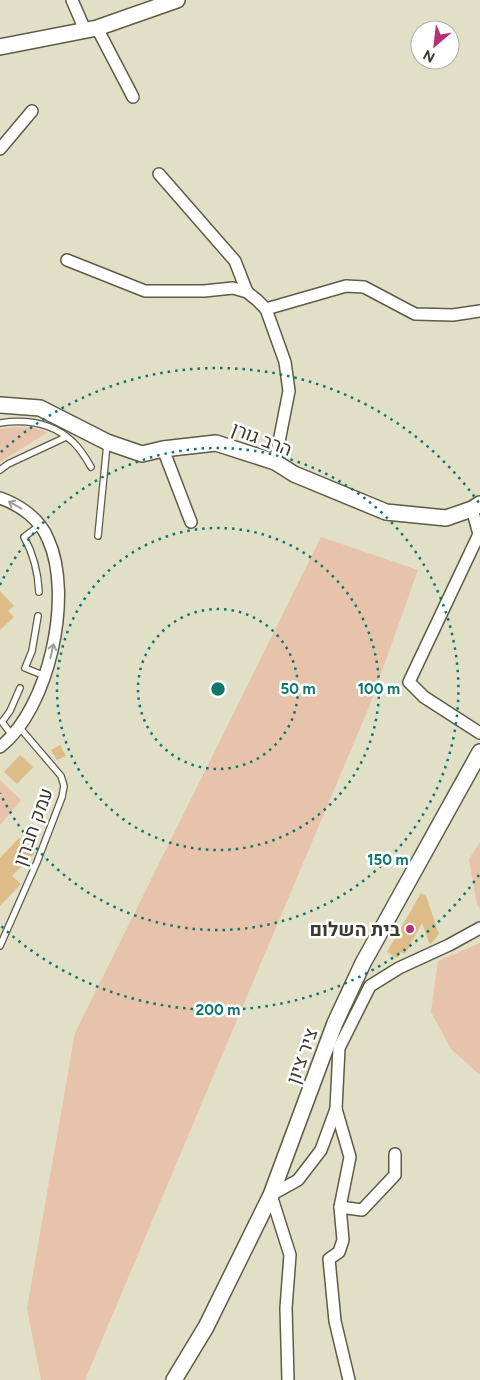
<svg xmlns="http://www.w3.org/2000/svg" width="480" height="1380" font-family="Figtree,Heebo,sans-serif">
  <rect width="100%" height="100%" fill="#e2dfc7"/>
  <g fill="#e6c3aa">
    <path d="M13,427L34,428L48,432L0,462V429Z"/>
    <path d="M321,537L418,570L369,707L85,1380H41L27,1308L75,1033Z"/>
    <path d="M0,780L21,800L0,825Z"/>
    <path d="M480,842V909L477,905L469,859Z"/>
    <path d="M480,943V1075L451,1049L431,1012L438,961Z"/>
  </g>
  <g fill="#ddbc87">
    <path d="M0,591L14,606L8,611L14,617L0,630Z"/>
    <path d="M60,745L66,756L57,760L51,750Z"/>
    <path d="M20,755L33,767L17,784L4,772Z"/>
    <path d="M19,838L35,853L12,876L21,884L0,906V858Z"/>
    <path d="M421,893L426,896L439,934L430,945L422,923L405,954L401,952L397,958L387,952Z"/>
  </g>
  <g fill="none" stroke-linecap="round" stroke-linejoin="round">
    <defs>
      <g id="service">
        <path d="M0,423C26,419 53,423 73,442C80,449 86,458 91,467"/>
        <path d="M0,470L8,464L66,437"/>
        <path d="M98,536L107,444"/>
        <path d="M39,592C38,571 34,555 24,537L40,525"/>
        <path d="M38,616L32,651L25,668L45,676"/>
        <path d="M12,735L2,722L10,711L20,688"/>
        <path d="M0,946L37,862L62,797L64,786L61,776L20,728"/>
      </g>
      <g id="minor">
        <path d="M72,0L85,30"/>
        <path d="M97,28L133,97"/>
        <path d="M0,149L32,111"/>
        <path d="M159,174L235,261L247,292"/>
        <path d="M67,260L145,291H204L233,288L247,292L257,300L266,309L285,362L289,391L275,462"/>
        <path d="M266,309L346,286L364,287L415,314L453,315L480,311"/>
        <path d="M163,449L191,522"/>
        <path d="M0,498C20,505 40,519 48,539C74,595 49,709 0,747"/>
        <path d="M472,509L479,534L409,682L424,697L480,733"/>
        <path d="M336,1109L350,1157L340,1207L343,1240L339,1252L329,1259L335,1321L349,1380"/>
        <path d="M340,1207L362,1210L395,1175V1154"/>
        <path d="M288,1380L286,1308L290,1255L271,1195L298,1180L321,1150L336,1109L339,1048L370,986L399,968L449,945L480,928"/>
      </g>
      <g id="tertiary">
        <path d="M0,47L97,28L177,0"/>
        <path d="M0,405L40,408L107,442L142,454L163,449L216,443L275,462L294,474L386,512L446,518L472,509L480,504"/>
        <path d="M174,1380L206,1327L271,1195L335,1023L363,963L480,752"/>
      </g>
    </defs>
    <use href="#service" stroke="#5e5b47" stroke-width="8"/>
    <use href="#minor" stroke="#5e5b47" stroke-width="14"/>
    <use href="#tertiary" stroke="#5e5b47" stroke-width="18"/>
    <use href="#service" stroke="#fff" stroke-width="5.5"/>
    <use href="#minor" stroke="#fff" stroke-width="11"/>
    <use href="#tertiary" stroke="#fff" stroke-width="15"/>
  </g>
  <defs><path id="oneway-shaft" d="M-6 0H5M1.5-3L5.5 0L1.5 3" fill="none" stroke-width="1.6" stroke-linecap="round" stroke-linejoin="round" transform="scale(1.25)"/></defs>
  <g stroke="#9e9d98">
    <use href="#oneway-shaft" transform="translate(15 505) rotate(-151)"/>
    <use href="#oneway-shaft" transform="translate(52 651) rotate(-77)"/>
  </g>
  <g fill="none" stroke="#0f766e" stroke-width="2.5" stroke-dasharray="2.5 5">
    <circle cx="218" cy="689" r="80"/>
    <circle cx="218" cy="689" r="161"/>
    <path d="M0 585A241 241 0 1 1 0 793"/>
    <path d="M479 875A321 321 0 0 1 1 926M1 452A321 321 0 0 1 479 503"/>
  </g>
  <circle fill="#b53177" stroke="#fff" stroke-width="2" cx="410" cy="929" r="5"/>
  <g text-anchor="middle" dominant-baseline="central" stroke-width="5" stroke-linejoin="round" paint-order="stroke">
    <g font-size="19" fill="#3c3b31" stroke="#fff">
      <text transform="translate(262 439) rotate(21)">הרב גורן</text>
      <text transform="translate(33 827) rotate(-70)">עמק חברון</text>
      <text transform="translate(302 1056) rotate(-70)">ציר ציון</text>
    </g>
    <g font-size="19" font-weight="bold" fill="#3c3b31" stroke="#fff" text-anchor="end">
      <text x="400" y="929">בית השלום</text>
    </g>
  </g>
  <circle cx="218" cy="689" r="8" fill="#0f766e" stroke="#fff" stroke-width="2.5"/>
  <g font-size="15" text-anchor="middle" font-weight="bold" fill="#0f766e" stroke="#fff" stroke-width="5" stroke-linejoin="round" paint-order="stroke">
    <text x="298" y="694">50 m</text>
    <text x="379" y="694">100 m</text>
    <text x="388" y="865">150 m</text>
    <text x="218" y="1015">200 m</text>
  </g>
  <g transform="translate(435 45) rotate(208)"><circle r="24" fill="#ffffff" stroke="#b1b1ad"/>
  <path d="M0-4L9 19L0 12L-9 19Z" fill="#b53177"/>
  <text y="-8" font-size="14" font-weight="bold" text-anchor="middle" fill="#3c3b31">N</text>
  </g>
</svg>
